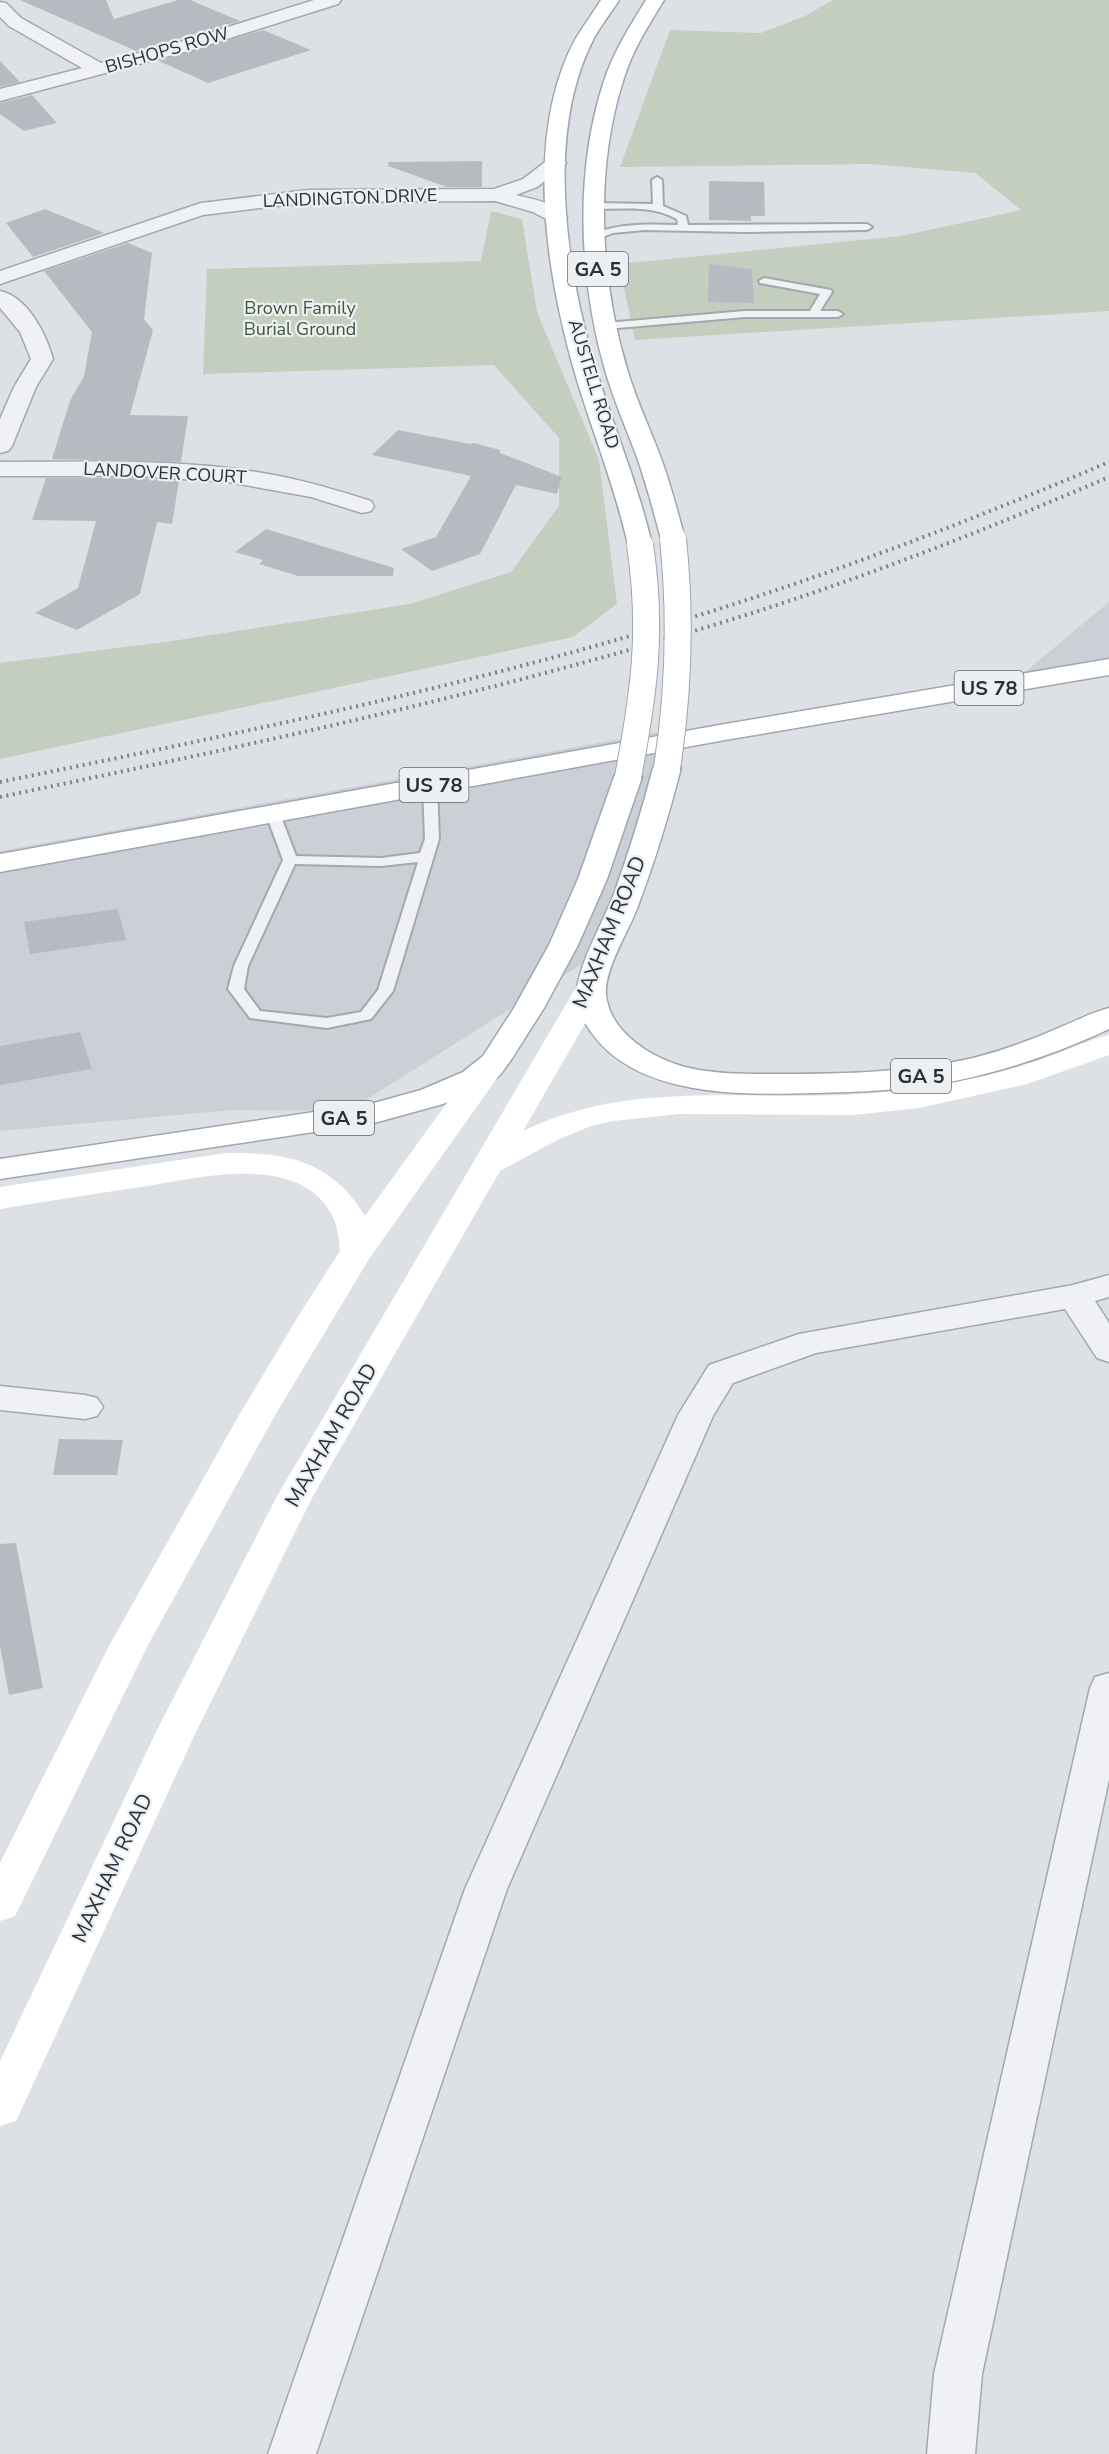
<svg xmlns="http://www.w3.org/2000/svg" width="1109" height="2454" font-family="'Nunito Sans',sans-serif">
  <rect width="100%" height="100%" fill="#dde1e5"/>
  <g fill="#cbd0d6">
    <path d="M1109,602V658L1025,672Z"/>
    <path d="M681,728L625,937L348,1111L232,1110L0,1131V851Z"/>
  </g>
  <g fill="#c4cebf">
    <path d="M833,0H1109V311L635,340L619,264L901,236L1021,210L975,173L872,164L620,167L670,30L761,33L805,16Z"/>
    <path d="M491,211L522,219L537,312L599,460L617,604L573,637L0,759V663L172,641L410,604L511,572L559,506V438L494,365L203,374L207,269L481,261Z"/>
  </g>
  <g fill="#b5bbc1">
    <path d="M20,0H106L114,19L178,0H190L240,21L136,51Z"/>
    <path d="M263,30L311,50L208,83L159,61Z"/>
    <path d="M0,61L20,82L0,87Z"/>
    <path d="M32,95L57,123L24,131L0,114V103Z"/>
    <path d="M482,161V187H447L388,166V162Z"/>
    <path d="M709,181L764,182L765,216H751V221L709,220Z"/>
    <path d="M45,209L104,233L33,257L6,223Z"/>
    <path d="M128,243L152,253L144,319L153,330L130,415L188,416L181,462L52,459L70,401L84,376L92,332L44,271Z"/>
    <path d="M709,264L752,269L754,303L708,302Z"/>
    <path d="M398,430L470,444L474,443L500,450V453L562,477L557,494L516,485L480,554L432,571L401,549L436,537L471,476L372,455Z"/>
    <path d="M46,478H138L179,481L172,524L157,522L140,594L77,630L35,613L78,588L96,521L32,520Z"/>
    <path d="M266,529L394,568L393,576H298L259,564L263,560L235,552Z"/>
    <path d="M118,909L126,940L30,954L24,922Z"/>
    <path d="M80,1032L92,1069L0,1085V1046Z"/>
    <path d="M59,1439L123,1440L117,1475H53Z"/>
    <path d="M16,1543L43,1688L9,1695L0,1646V1544Z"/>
  </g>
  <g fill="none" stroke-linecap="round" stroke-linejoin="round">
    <defs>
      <g id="service">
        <path d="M657,177L662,180L663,206L686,216L688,225L867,224L872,227L867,230L744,232L644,230L613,233L600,238H592V234C620,223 649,224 678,225L677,219C652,205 624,209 596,209L591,206L596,203L653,204L652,180Z"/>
        <path d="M764,278L831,290L832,292L820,311H838L843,314L838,317H745L606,329L601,326L606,323L745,311H810L820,294L760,283L759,281Z"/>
        <path d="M430,782L437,786L439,839L393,991L371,1019L327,1028L250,1018L228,989L234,966L283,860L266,814L268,811L273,810L280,814L296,856L381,858L420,853L425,839L423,786ZM418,862L378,990L361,1012L327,1018L260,1011L244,989L248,966L295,864L381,866Z"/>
      </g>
      <g id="minor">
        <path d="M314,0H341L338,4L192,50L0,101V89L82,68L9,26L0,17V2L6,3L21,18L101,63L180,42Z"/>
        <path d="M556,157L563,159L566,163L563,167L537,187L516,195C532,199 557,203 567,217L564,221H550L533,212L495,201L309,202L203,215L0,284V271L201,203L309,190L494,189L523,179L549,159Z"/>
        <path d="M0,291C28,297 46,334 53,359L36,387L12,446L8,451L0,453V419L14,387L31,359L20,332L0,308Z"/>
        <path d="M0,462C91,462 184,458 274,475C307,481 339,491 371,501L374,506L371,511L362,513L311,497L228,482L138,476H0Z"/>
        <path d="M1109,1275V1297L1095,1301L1109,1323V1362L1097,1358L1065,1309L816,1353L733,1383L713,1416L507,1889L316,2454H268L465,1889L678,1415L709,1365L799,1334L1073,1285Z"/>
        <path d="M0,1386L85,1395L97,1398L103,1407L97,1416L85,1419L0,1410Z"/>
        <path d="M1109,1673V1779L982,2374L975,2454H927L934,2374L1090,1688L1095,1677Z"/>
      </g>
      <g id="primary">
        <path d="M601,0H619C611,13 601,25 594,38C545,132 566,266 594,363C612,424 638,483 652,545L649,550L640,552L631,550L628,545C614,482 589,424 572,363C545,265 525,131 576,38C584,25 593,13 601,0Z"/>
        <path d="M646,0H664C648,26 632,51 623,81C594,172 600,281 628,372C637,402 651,431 662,461C671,486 678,513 685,539L682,544L673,546L664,544L661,539C654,513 647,486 638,460C627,430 614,401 605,370C579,279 574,172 604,81C614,51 630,26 646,0Z"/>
        <path d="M1109,659V675L725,740L0,872V854L725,724Z"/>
        <path d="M667,760L677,762L681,768C669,815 655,861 638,906C629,931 604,969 606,995C610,1033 652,1058 685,1067C717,1075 752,1074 784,1074C847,1074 912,1072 973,1058C1004,1050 1034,1039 1063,1026C1078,1020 1093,1012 1109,1008V1029C1060,1052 1008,1070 955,1081C908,1090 861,1092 814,1093C743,1095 637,1098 591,1032C584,1022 578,1012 577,1000C573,973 604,921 614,894C629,852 642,810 653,768L657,762Z"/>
        <path d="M628,769L638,771L642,777L607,879L578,945L544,1008L511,1060L500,1075L485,1086L443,1104L374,1123L0,1179V1159L374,1103L421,1090L463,1072L483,1056L514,1008L549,945L578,879L614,777L618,771Z"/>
      </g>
    </defs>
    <use href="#service" stroke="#a3a8ae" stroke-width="4"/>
    <use href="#minor" stroke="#a3a8ae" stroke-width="3"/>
    <use href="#primary" stroke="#9da7b0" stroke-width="3"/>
    <use href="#service" fill="#eff1f4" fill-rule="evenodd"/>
    <use href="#minor" fill="#eff1f4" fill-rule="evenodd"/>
    <g fill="#fff" fill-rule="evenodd">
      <path d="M590,980L601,983L605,989L523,1131C638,1075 763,1105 886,1092C937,1087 988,1077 1037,1061C1061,1053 1084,1041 1109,1035V1055L1027,1084L919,1108L853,1115L680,1114L613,1121L591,1126L557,1140L500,1171L312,1498L196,1732L16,2121L0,2126V2061L156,1732L276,1498L575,989L579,983Z"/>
      <path d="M486,1061L497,1064L502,1071L369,1259L274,1417L148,1645L15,1916L0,1921V1863L110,1644L238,1417L299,1315L340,1251C339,1241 338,1229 334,1219C302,1150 198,1178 141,1187C94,1194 47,1201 0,1209V1187L226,1153C287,1152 332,1161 365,1216L475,1064Z"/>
    </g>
    <use href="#primary" fill="#fff" fill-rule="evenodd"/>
    <g stroke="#78828d" stroke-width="4" stroke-dasharray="2 4.5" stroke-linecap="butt">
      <path d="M0,782C236,734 477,685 706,613C843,570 977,518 1109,462"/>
      <path d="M0,797C241,747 482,696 717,624C851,583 981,532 1109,477"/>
    </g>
    <defs>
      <g id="primary-bridge">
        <path d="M667,768C679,691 681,616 673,539"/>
        <path d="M628,777C644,693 653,631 640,545"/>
      </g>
    </defs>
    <use href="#primary-bridge" stroke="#9da7b0" stroke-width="28" stroke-linecap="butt"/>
    <use href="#primary-bridge" stroke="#fff" stroke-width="26"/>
  </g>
  <g text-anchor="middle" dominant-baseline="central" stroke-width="4.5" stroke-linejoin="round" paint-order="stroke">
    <g font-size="18" fill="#28303a" stroke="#ecf0f3">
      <text transform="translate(167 50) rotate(-16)">BISHOPS ROW</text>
      <text transform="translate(350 198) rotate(-2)">LANDINGTON DRIVE</text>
      <text transform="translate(594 384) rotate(73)">AUSTELL ROAD</text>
      <text transform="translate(165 473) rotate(3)">LANDOVER COURT</text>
    </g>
    <g font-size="18" fill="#3f5537" stroke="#ecf0f3">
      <text x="300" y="308">Brown Family<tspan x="300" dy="21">Burial Ground</tspan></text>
    </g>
    <g fill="#ecf0f3" stroke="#636a72" stroke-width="1.5">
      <rect x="568" y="252" width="60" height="34" rx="4.5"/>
      <rect x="954.5" y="671" width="69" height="34" rx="4.5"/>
      <rect x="399.5" y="768" width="69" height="34" rx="4.5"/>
      <rect x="891" y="1059" width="60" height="34" rx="4.5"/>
      <rect x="314" y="1101" width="60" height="34" rx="4.5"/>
    </g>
    <g font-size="20" font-weight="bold" fill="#28303a">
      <text x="598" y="269">GA 5</text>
      <text x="989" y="688">US 78</text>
      <text x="434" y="785">US 78</text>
      <text x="921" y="1076">GA 5</text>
      <text x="344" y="1118">GA 5</text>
    </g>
    <g font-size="21" fill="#28303a" stroke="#ecf0f3">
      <text transform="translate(609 932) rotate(-68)">MAXHAM ROAD</text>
      <text transform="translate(331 1435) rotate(-60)">MAXHAM ROAD</text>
      <text transform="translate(112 1868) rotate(-65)">MAXHAM ROAD</text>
    </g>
  </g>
</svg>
